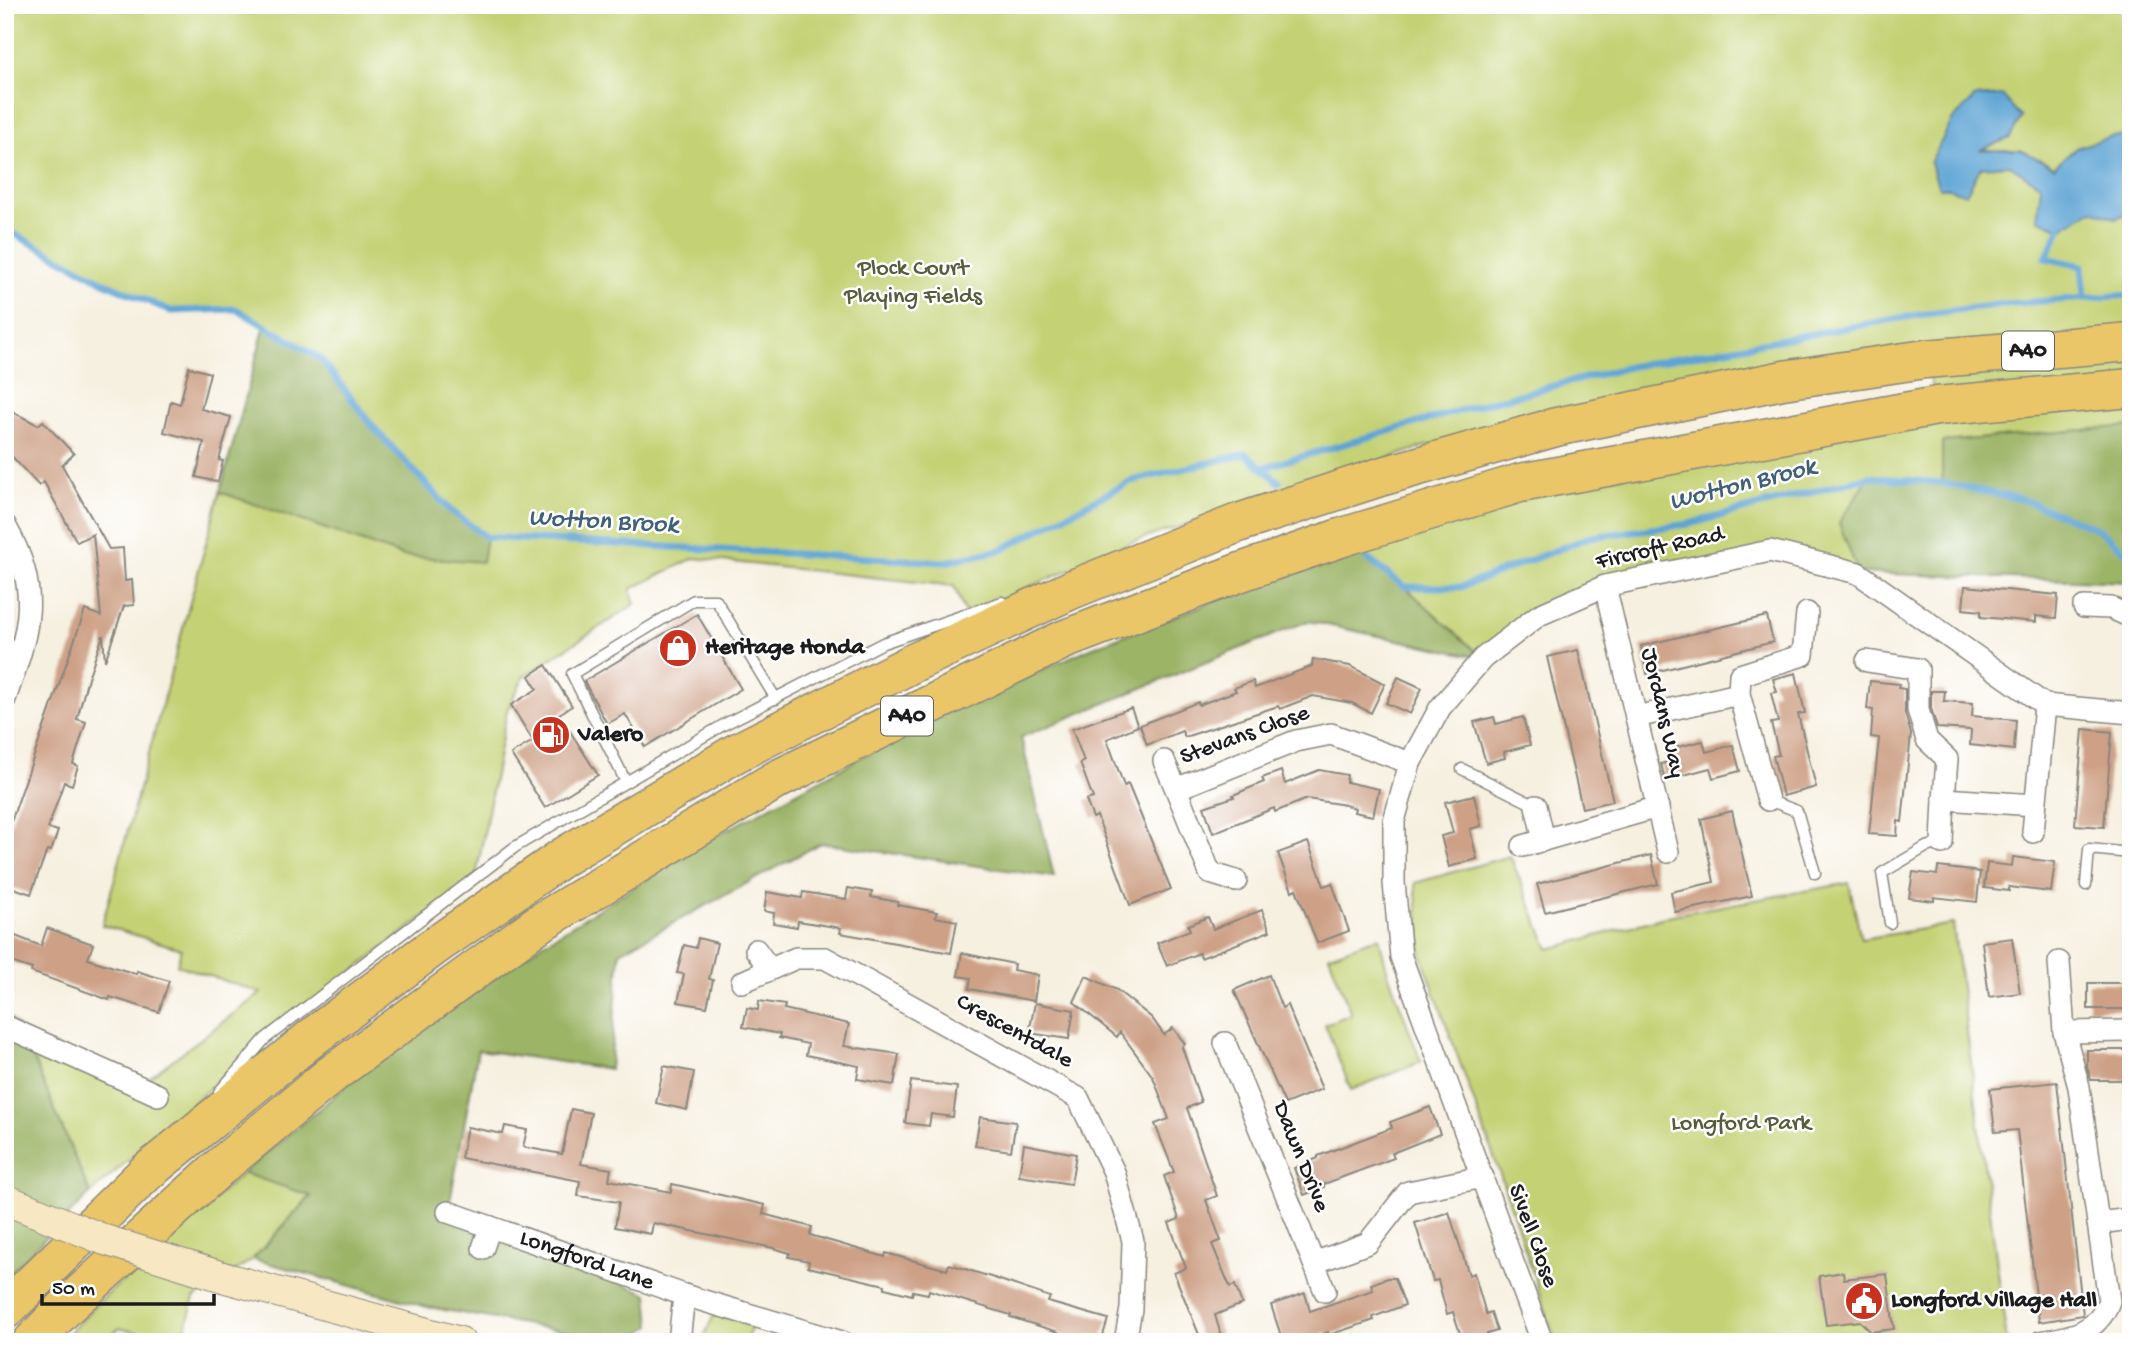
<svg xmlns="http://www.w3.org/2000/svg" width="2136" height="1347" font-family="'Gochi Hand',sans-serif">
  <rect width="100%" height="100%" fill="#fff"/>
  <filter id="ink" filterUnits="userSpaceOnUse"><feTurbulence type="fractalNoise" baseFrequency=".0143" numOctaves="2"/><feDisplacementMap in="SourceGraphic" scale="14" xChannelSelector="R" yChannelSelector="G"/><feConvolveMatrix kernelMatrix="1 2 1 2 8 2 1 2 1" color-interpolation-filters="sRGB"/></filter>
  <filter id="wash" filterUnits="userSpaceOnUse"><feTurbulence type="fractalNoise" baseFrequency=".00686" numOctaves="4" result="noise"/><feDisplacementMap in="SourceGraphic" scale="28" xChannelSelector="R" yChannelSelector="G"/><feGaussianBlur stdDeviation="1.57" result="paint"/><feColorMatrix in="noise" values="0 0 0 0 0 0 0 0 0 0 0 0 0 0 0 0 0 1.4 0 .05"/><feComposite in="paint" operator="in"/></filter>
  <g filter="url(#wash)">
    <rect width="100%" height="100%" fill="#f6f0e0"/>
    <g fill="#c4d274" stroke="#707748" stroke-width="2">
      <path d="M5,5H2131V426L1943,442V483L1858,573L1770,551L1605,586L1483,658L1405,587L1343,537L1937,405L1925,359L1426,446L1132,542L966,615L954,586L694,558L631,589L635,604L524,676L507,710L476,877L265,1039L90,1194L22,1033L5,1026V1012L22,1032L138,1086L261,993L177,965L181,949L102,925L220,492L403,556L485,538L450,510L375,429L320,358L236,309L171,311L108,284L5,229Z"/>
      <path d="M1510,856L1549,949L1672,915L1849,883L1861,939L1953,924L2007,1342H1556L1500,1174L1422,957L1415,883Z"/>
      <path d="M1379,937L1387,970L1421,1062L1351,1090L1325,1024L1351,1014L1329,955Z"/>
      <path d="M243,1173L311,1195L253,1259L194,1298L182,1342L119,1328L104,1342H60L97,1304Z"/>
      <path d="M715,1313L752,1325L746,1342H701Z"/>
    </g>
    <g fill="#9bb466" stroke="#5c6841" stroke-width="2">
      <path d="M265,325L320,358L375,429L450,510L486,537L482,562L403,556L220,492Z"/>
      <path d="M2131,426V582L1858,573L1839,523L1869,477L1942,483V442Z"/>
      <path d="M1355,548L1405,587L1483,658L1308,621L1021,737L1054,877L821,843L620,952L610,1069L478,1050L448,1212L648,1294L651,1326L626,1342L427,1307L253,1259L311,1196L243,1173L374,1062L542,944L719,834L938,716L1093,647Z"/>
      <path d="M5,1026L22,1032L90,1194L5,1278Z"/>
    </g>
    <path fill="#5fa4d4" stroke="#3e6078" stroke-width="2" d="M2002,95L2021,117L2010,138L1980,150H2021L2054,167L2076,148L2112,136L2131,135V213L2115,218L2092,210L2060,229L2037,219L2041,186L2010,165L1981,167L1966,194L1948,188H1939L1930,163L1953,119L1975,97Z"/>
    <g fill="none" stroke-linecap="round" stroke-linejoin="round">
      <g stroke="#5fa4d4" stroke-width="7">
        <path d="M5,229L108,284L171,311L236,309L320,358L375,429L450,510L486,537L944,562L1001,550L1131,481L1246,454L1279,482"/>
        <path d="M2060,229L2046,258L2082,266L2085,298"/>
        <path d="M1262,468L1486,403L1633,366L1912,316L2004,304L2131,295"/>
        <path d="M1366,558L1405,587H1461L1590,537L1689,524L1869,477L1943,483L2021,499L2098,529L2131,556"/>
      </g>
    </g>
    <g id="blocks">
      <g fill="#cea187">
        <path d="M189,367L210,373L201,409L231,417L219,460L223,461L218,482L196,477L204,442L164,432L171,401L180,404Z"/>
        <path d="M5,408L38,425L43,421L74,454L62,465L109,549L123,548L125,581L132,580L134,605L124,606L105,661L103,635L88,678L77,719L86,722L73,764L78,766L72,785L64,782L48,828L58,831L51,851L47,850L31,894L5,885V839L85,610L101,616L93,534L77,542L44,482L39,486L5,449Z"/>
        <path d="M1965,586L2058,595L2056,618L2036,616V622L1981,617V611L1963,609Z"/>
        <path d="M697,614L741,689L645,747L625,714L607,724L584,681Z"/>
        <path d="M1767,616L1773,642L1647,674L1641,646Z"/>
        <path d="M1578,650L1613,801L1582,808L1547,657Z"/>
        <path d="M1313,659L1350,666L1385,684L1371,713L1352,703L1313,696L1280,709L1278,706L1185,737L1182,731L1147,745L1140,725L1198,702L1199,705L1236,691L1234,688L1253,681L1255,688L1312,666Z"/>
        <path d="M546,665L572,706L559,714L598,775L545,808L511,754L533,741L511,705L537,689L529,676Z"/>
        <path d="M1796,673L1805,713L1798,714L1816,787L1783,796L1773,756L1779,755L1771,723L1778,722L1771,693L1777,692L1773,679Z"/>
        <path d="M1398,677L1422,688L1410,714L1386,703Z"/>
        <path d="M1870,681L1899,684L1898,688L1905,689V713L1911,734L1902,822L1898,821L1897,836L1869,834L1879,738L1871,737L1873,710L1867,709Z"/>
        <path d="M1931,691H1945L1944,701L1973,703L1972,716L2016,720L2014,750L1970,745L1971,730L1937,728L1931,708Z"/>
        <path d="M1131,708L1138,726L1107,739L1124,786L1128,784L1171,889L1130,905L1097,816L1093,818L1086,800L1093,798L1080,763L1084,761L1072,729Z"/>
        <path d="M1494,717L1496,724L1523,717L1530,745L1504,752L1505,758L1486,763L1474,722Z"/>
        <path d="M2083,729L2112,732L2104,827L2075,825Z"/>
        <path d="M1703,741L1706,752L1733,745L1740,771L1713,778L1710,768L1665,780L1661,764L1668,762L1665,750Z"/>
        <path d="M1319,770L1347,775L1346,782L1379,789L1373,816L1354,812L1355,808L1346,805L1307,799L1275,812L1274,808L1213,833L1204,807L1234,797L1233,795L1264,782L1262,778L1281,771L1285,784Z"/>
        <path d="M1474,795L1481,826L1470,829L1477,859L1449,867L1441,836L1453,833L1445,802Z"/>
        <path d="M1732,811L1752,896L1675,912L1671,892L1714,882L1701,819Z"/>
        <path d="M1308,842L1324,886L1332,883L1349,931L1317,943L1296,889L1292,891L1278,853Z"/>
        <path d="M1651,855L1658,884L1545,912L1537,884Z"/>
        <path d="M2013,857L2055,862L2051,892L2009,887V891L1984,888L1987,863L2012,866Z"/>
        <path d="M1938,867L1980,872L1977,902L1934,897V901L1909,898L1913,872L1937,875Z"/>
        <path d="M848,888L872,892L871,897L898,902L897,905L937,912L935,917L957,921L951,953L840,933L841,928L823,925L798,921L797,927L773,923L774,913L764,911L767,892L802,898L803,892L846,899Z"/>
        <path d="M1262,910L1270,931L1201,958L1199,953L1167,966L1157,943L1190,930L1188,925L1208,917L1213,929Z"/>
        <path d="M47,928L93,944L88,959L136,974L137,971L169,981L159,1012L110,997L109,1000L31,972L32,969L5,960V932L41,946Z"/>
        <path d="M698,938L717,943L709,979L713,980L707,1007L678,1002L684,974L677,973L684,945L696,948Z"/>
        <path d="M2012,938L2020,993L1989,997L1982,942Z"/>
        <path d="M962,953L1014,964L1013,970L1038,975L1034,1001L969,989L971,978L958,976Z"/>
        <path d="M1269,975L1282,1008L1287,1005L1322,1089L1285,1104L1234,990Z"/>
        <path d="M1086,976L1117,990L1152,1018L1164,1035L1173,1028L1185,1044L1182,1047L1201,1102L1187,1108L1217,1196L1206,1200L1221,1241L1212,1244L1230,1287L1235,1285L1242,1304L1215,1315L1223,1342H1202L1174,1273L1186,1268L1169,1223L1179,1219L1164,1176L1174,1172L1155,1124L1169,1119L1153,1077L1120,1032L1117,1037L1074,1002Z"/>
        <rect x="2088" y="983" width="43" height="26"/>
        <path d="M759,1001L785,1005L784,1009L849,1024L844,1046L899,1054L894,1085L857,1079L859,1066L806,1055L808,1044L779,1038L780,1034L743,1027L747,1008L758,1010Z"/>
        <path d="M1035,1003L1074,1010L1069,1039L1029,1033Z"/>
        <path d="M2087,1050H2131V1080H2091L2087,1067Z"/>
        <path d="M664,1066L694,1072L687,1110L656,1103Z"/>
        <path d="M911,1081L957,1087L953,1117L931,1114L929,1126L905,1123Z"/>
        <path d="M2057,1082L2083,1315L2039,1322L2017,1130L1995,1132L1990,1089Z"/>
        <path d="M1430,1107L1440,1134L1392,1153L1394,1158L1324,1184V1187L1304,1195L1294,1168L1318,1158V1156L1392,1128L1390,1122Z"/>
        <path d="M571,1109L591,1113L581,1164L611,1169L609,1180L671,1192L672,1184L765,1205L763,1214L812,1227L810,1235L885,1257L886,1253L947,1270L949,1264L994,1278L1050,1297L1048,1302L1108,1319L1101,1342H1069L1070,1338L1057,1335L1058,1332L1010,1317L1011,1315L929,1290L928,1294L913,1291L912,1295L885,1288V1285L808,1267L809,1261L789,1257L790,1253L773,1248L653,1223L651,1234L615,1227L619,1202L578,1196L580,1181L461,1158L467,1127L503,1134L505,1126L527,1130L523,1147L562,1154Z"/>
        <path d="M980,1117L1016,1122L1011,1151L975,1146Z"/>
        <path d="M1024,1144L1076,1154L1071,1184L1019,1176Z"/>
        <path d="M1449,1212L1469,1275L1474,1273L1486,1314L1491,1312L1497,1331L1487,1334L1490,1342H1463L1453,1312L1447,1314L1438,1280L1433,1281L1415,1223Z"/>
        <path d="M1843,1272L1844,1279L1887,1274L1894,1329L1871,1332L1860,1321L1826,1325L1819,1276Z"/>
        <path d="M1388,1278H1395L1405,1305L1373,1317L1374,1320L1329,1335L1328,1332L1300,1342H1283L1271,1305L1305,1293L1310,1311L1373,1290L1371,1284Z"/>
      </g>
    </g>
  </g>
  <g filter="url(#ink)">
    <use href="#blocks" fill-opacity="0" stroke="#89867e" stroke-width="2"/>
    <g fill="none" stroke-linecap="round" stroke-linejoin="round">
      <defs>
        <g id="lane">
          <path d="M1462,769L1536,806"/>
          <path d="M626,782L572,674L694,600H716L776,699"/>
          <path d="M1768,800L1797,811L1815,873"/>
          <path d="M2086,885L2089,849L2131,853"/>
          <path d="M1890,923L1882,873L1926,847L1942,843"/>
          <path d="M219,1092L265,1039L515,847L725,724L883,643L1002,602"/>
        </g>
        <g id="street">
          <path d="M5,525C43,593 29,630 5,699"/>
          <path d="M1605,586L1668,852"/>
          <path d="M2084,607L2111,608L2131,617"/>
          <path d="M1867,661L1918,669V710L1927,740L1947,759L1944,799"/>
          <path d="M1739,694L1740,675L1803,655L1807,613"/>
          <path d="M1636,717L1739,694L1768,800"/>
          <path d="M1164,761L1176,789"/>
          <path d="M1536,806L1544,840L1658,807"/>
          <path d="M2033,832L2045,705"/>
          <path d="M1942,843L1944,799L2035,805"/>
          <path d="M1523,846L1544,840"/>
          <path d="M1210,873L1176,789L1296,741L1331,734L1410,763"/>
          <path d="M1210,873L1236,881"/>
          <path d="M756,950L770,969"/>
          <path d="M742,982L796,958H825L1078,1098L1114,1172L1133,1241L1131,1309L1125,1342"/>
          <path d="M5,1026L158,1095"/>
          <path d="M2064,1032L2131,1031"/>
          <path d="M1225,1043L1325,1291"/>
          <path id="s1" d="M448,1212L684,1295L842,1342"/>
          <path d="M2098,1223L2131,1219"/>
          <path d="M483,1248L490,1227"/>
          <path d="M1314,1263L1368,1243L1408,1192L1483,1177"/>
          <path d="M679,1342L684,1295"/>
          <path d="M1539,1342L1540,1336L1401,957L1394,883V821L1410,763L1440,708L1483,658L1539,615L1605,586L1770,551L1858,573L2045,705L2131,713"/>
          <path d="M2040,1342C2070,1337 2098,1333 2109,1301L2079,1087L2064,1032L2059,962"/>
        </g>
        <path id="secondary" d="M226,1278L460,1342"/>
        <g id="highway">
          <path d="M5,1310L147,1172L314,1036L432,948L563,857L736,753L913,663L1073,589L1238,523L1380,477L1556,427L1783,380L1925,359L2131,342"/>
          <path d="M32,1342L66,1307L221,1166L332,1074L538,924L776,780L1063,640L1238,573L1343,537L1520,483L1937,406L2131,388"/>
        </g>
      </defs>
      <use href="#lane" stroke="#89867e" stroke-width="13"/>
      <use href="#street" stroke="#89867e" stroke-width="24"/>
      <use href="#secondary" stroke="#89867e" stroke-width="32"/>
      <use href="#highway" stroke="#89867e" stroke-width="41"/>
      <use href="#lane" stroke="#fff" stroke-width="10"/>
      <use href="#street" stroke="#fff" stroke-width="21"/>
      <use href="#secondary" stroke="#f7e8c3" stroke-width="30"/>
      <use href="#highway" stroke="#eac669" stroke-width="38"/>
      <defs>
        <path id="secondary-bridge" d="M9,1201L105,1240L226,1278"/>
      </defs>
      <use href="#secondary-bridge" stroke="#89867e" stroke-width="32" stroke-linecap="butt"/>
      <use href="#secondary-bridge" stroke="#f7e8c3" stroke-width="30"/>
    </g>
  </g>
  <defs>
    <symbol id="shop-disc" viewBox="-11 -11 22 22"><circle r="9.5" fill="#c8321e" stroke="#fff"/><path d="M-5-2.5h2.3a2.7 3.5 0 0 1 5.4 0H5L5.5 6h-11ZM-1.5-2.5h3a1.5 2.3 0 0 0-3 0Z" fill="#fff"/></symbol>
    <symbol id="fuel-disc" viewBox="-11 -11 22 22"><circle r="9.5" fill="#c8321e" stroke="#fff"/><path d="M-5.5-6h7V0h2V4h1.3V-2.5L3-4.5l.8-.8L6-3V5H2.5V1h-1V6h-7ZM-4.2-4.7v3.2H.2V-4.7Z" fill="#fff"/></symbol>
    <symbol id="civic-disc" viewBox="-11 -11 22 22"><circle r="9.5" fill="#c8321e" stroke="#fff"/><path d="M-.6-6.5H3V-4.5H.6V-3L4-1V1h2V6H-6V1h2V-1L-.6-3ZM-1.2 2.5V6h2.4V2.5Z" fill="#fff"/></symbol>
  </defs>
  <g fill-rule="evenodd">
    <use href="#shop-disc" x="656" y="626" width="44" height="44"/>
    <use href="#fuel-disc" x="529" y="713" width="44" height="44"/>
    <use href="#civic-disc" x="1842" y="1279" width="44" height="44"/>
  </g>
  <g text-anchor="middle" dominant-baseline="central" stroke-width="5" stroke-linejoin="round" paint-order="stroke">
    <g fill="#fff" stroke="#606060" stroke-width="2">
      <rect x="2002" y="331.5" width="52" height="39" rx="5"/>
      <rect x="881" y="696.5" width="52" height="39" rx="5"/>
    </g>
    <g font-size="23" font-weight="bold" fill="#1c1c1c">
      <text x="2028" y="351">A40</text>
      <text x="907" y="716">A40</text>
    </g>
    <g font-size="24" fill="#575c3b" stroke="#fff">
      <text x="913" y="269">Plock Court<tspan x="913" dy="28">Playing Fields</tspan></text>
      <text x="1741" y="1124">Longford Park</text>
    </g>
    <g font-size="24" fill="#1c1c1c" stroke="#fff">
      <text transform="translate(1660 549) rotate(-13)">Fircroft Road</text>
      <text transform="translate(1662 713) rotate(77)">Jordans Way</text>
      <text transform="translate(1245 736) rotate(-20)">Stevans Close</text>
      <text transform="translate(1014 1032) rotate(29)">Crescentdale</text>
      <text transform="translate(1300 1157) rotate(68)">Dawn Drive</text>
      <text transform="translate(1532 1236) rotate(70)">Sivell Close</text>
      <text stroke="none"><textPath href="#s1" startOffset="147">Longford Lane</textPath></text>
    </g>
    <g font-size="24" font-weight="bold" fill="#1c1c1c" stroke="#fff" text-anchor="start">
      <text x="705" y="648">Heritage Honda</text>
      <text x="578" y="735">Valero</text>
      <text x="1891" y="1301">Longford Village Hall</text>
    </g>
    <g font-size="26" font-style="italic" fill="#3e6078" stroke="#fff">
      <text transform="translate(1743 486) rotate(-14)">Wotton Brook</text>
      <text transform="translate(603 523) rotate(3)">Wotton Brook</text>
    </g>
  </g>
  <rect width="2136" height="1347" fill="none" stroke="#fff" stroke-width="28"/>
  <path d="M42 1294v10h172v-10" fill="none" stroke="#1c1c1c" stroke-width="3.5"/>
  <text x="52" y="1294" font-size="21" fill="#1c1c1c" stroke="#ffffff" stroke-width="5" paint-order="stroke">50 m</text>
</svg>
